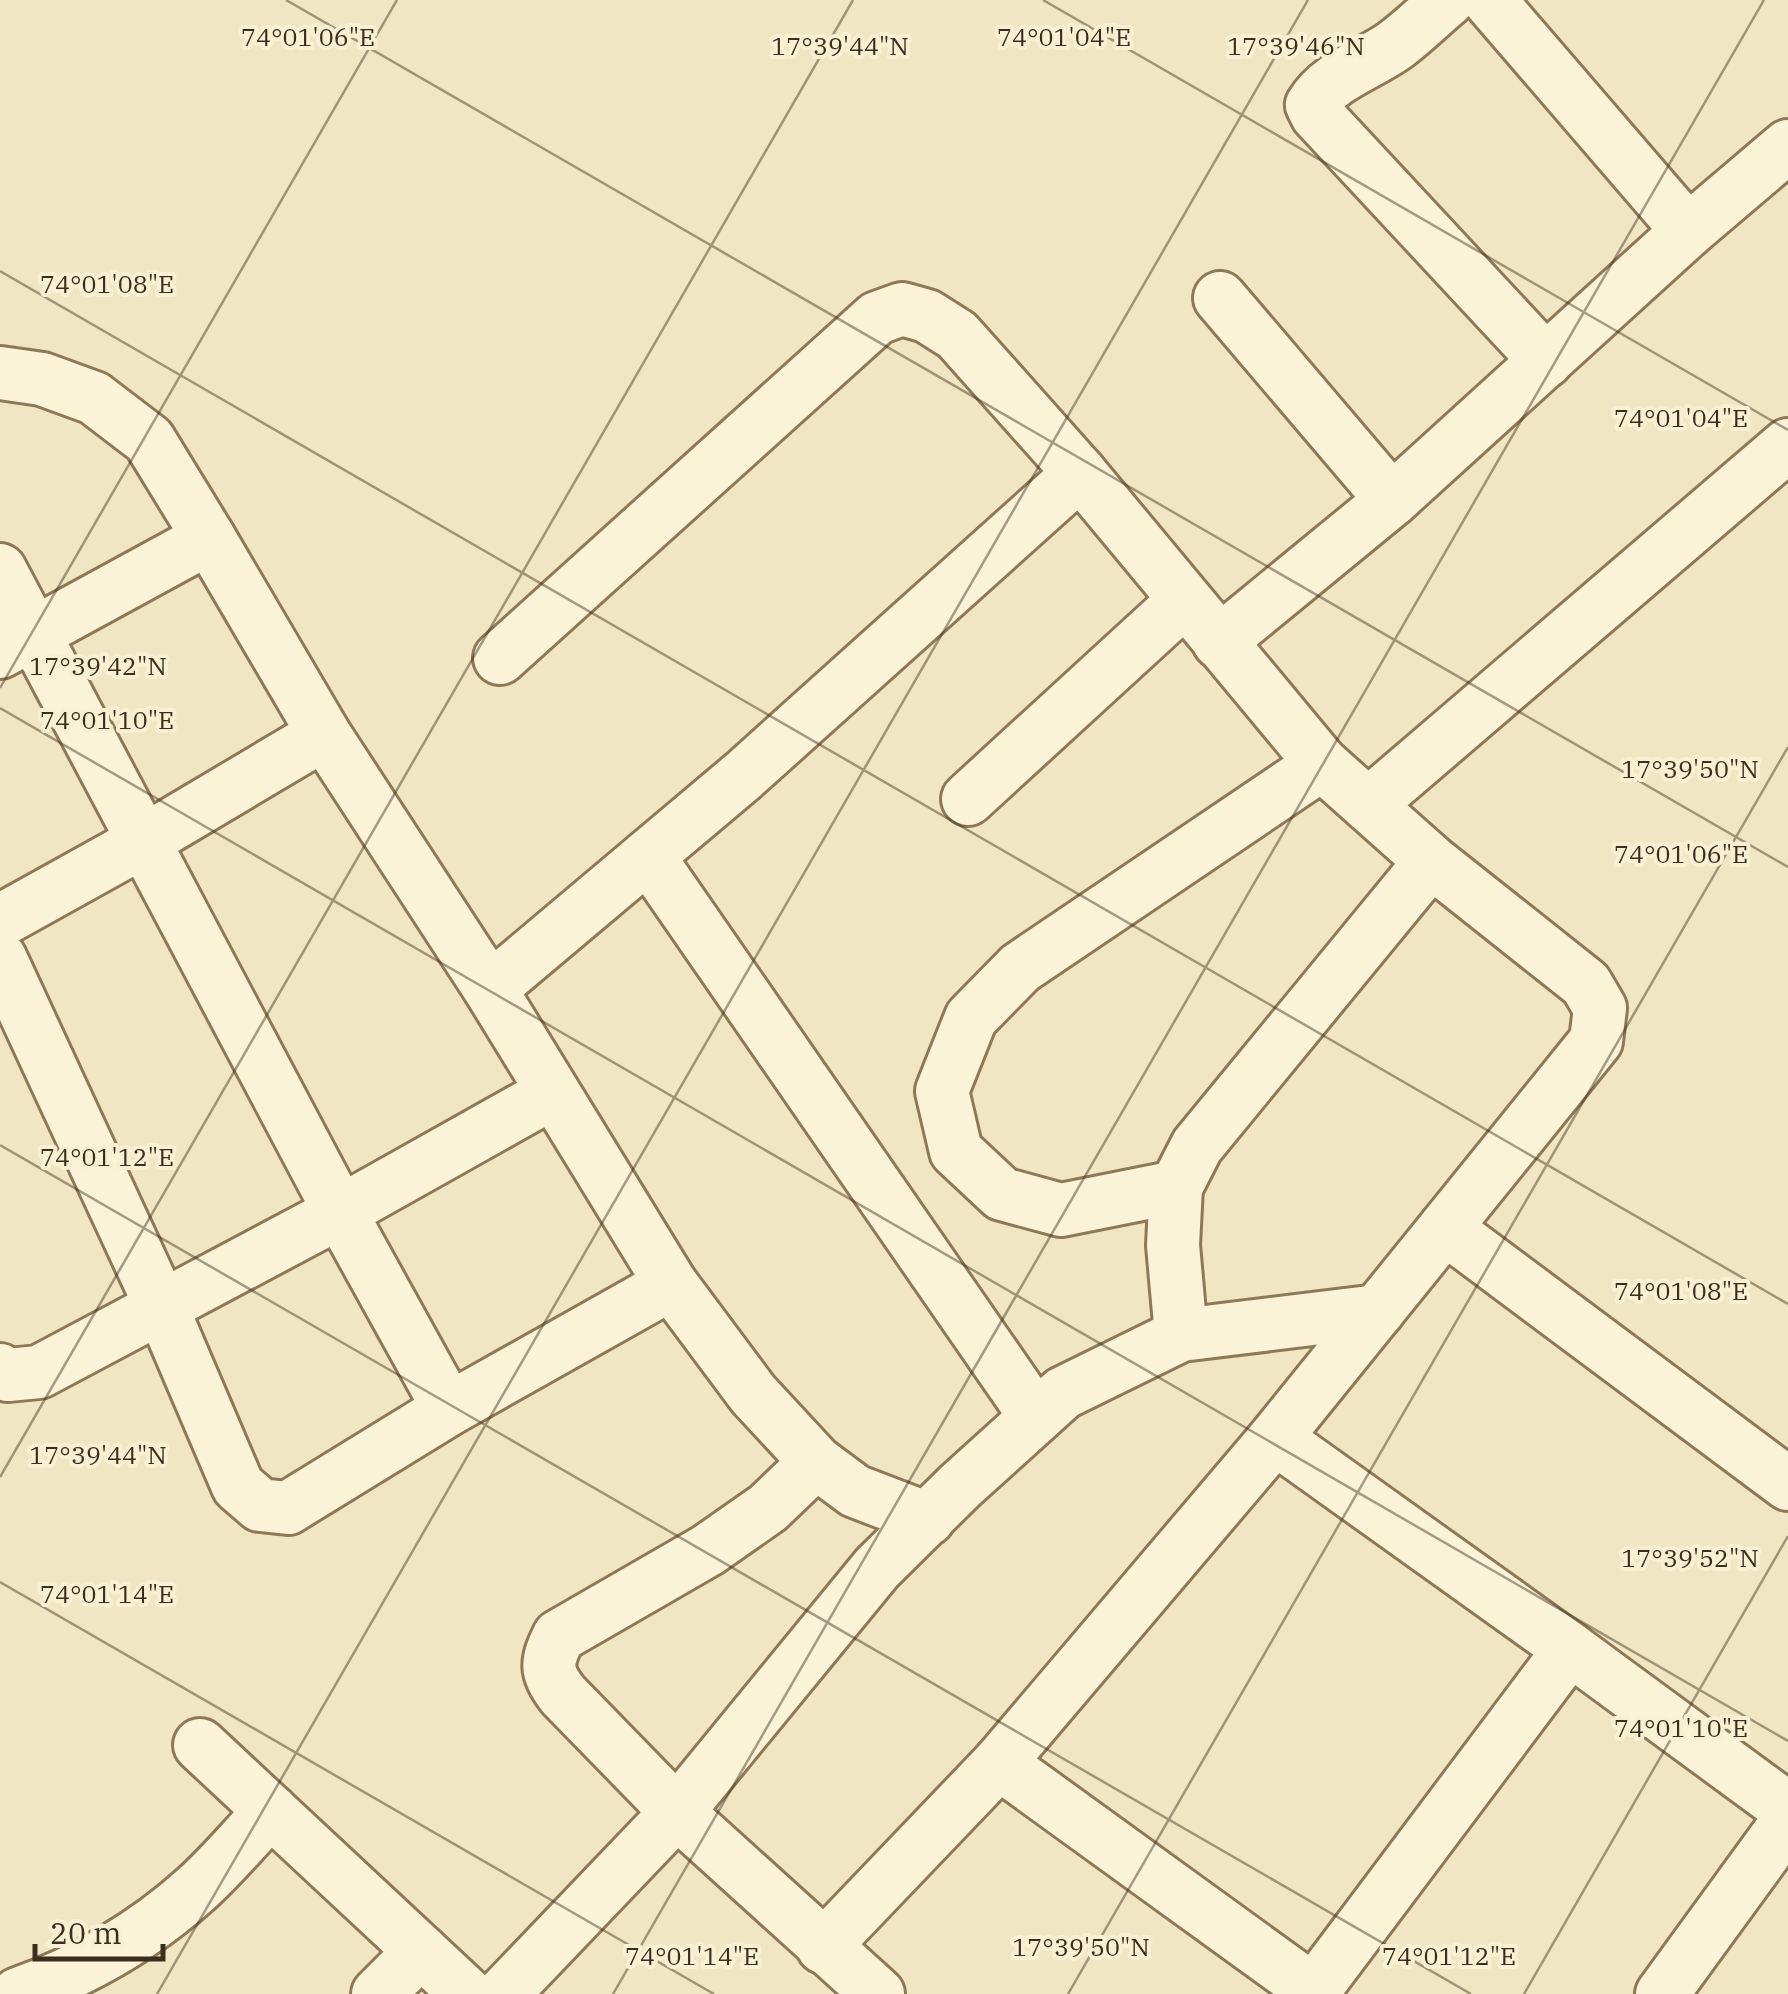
<svg xmlns="http://www.w3.org/2000/svg" width="1788" height="1994" font-family="'IBM Plex Serif',serif">
  <rect width="100%" height="100%" fill="#f1e6c3"/>
  <g fill="none" stroke-linecap="round" stroke-linejoin="round">
    <defs>
      <g id="minor">
        <path d="M1448,0C1430,15 1413,32 1394,46C1367,65 1329,76 1312,105L1317,115L1546,361"/>
        <path d="M1489,0L1688,231"/>
        <path d="M1220,298L1392,500"/>
        <path d="M0,373L42,379L94,398L149,440L209,538L324,734L490,989L671,1284L753,1394L816,1462L855,1491L928,1519"/>
        <path d="M0,570L340,1212L449,1409"/>
        <path d="M1219,642L1392,500L1688,231L1788,146"/>
        <path d="M0,652L209,538"/>
        <path d="M500,658L877,318L902,309L927,316L957,335L1080,473L1322,764L1431,861L1586,984L1600,1008L1596,1041L1275,1438L999,1763L823,1947"/>
        <path d="M968,799L1185,600"/>
        <path d="M1368,805L1788,445"/>
        <path d="M648,856L1036,1417"/>
        <path d="M0,921L144,841L324,734"/>
        <path d="M0,958L162,1308L238,1486L260,1505L288,1508L449,1409L671,1284"/>
        <path d="M490,989L744,775L1080,473"/>
        <path d="M1176,1187L1061,1210L1002,1194L956,1151L942,1091L971,1018L1020,968L1322,764"/>
        <path d="M1445,1228L1788,1484"/>
        <path d="M1181,1335L1173,1245L1176,1187L1197,1146L1431,861"/>
        <path d="M0,1370L8,1375L39,1372L340,1212L552,1093"/>
        <path d="M1275,1438L1570,1649L1788,1809"/>
        <path d="M816,1462L768,1508L708,1550L559,1636C546,1662 545,1672 563,1695L677,1812L878,1994"/>
        <path d="M200,1745L467,1994"/>
        <path d="M999,1763L1318,1994"/>
        <path d="M1314,1990L1570,1649"/>
        <path d="M18,1994C83,1971 145,1935 196,1889C223,1865 246,1836 271,1811"/>
        <path d="M378,1994L421,1951"/>
        <path d="M503,1994L677,1812L877,1568L960,1486L1063,1393L1181,1335L1378,1311"/>
        <path d="M1662,1994L1788,1821"/>
      </g>
    </defs>
    <use href="#minor" stroke="#8d7858" stroke-width="58"/>
    <use href="#minor" stroke="#fbf3d7" stroke-width="52"/>
  </g>
  <path fill="none" stroke="#3b2e1d" stroke-width="2.5" stroke-opacity="0.45" d="M286,0L1788,867M1043,0L1788,430M0,271L1788,1304M0,688L397,0M0,708L1788,1741M0,1145L1471,1994M0,1477L853,0M0,1582L714,1994M157,1994L1308,0M613,1994L1764,0M1068,1994L1788,747M1524,1994L1788,1536"/>
  <g font-size="25" text-anchor="middle" fill="#3b2e1d" stroke="#f8f0d3" stroke-width="8" stroke-linejoin="round" paint-order="stroke">
    <text x="308" y="46">74°01'06"E</text>
    <text x="1064" y="46">74°01'04"E</text>
    <text x="840" y="55">17°39'44"N</text>
    <text x="1296" y="55">17°39'46"N</text>
    <text x="107" y="293">74°01'08"E</text>
    <text x="1681" y="427">74°01'04"E</text>
    <text x="98" y="675">17°39'42"N</text>
    <text x="107" y="729">74°01'10"E</text>
    <text x="1690" y="778">17°39'50"N</text>
    <text x="1681" y="863">74°01'06"E</text>
    <text x="107" y="1166">74°01'12"E</text>
    <text x="1681" y="1300">74°01'08"E</text>
    <text x="98" y="1464">17°39'44"N</text>
    <text x="1690" y="1567">17°39'52"N</text>
    <text x="107" y="1603">74°01'14"E</text>
    <text x="1681" y="1737">74°01'10"E</text>
    <text x="1081" y="1956">17°39'50"N</text>
    <text x="692" y="1965">74°01'14"E</text>
    <text x="1449" y="1965">74°01'12"E</text>
  </g>
  <path d="M35 1944v15h128v-15" fill="none" stroke="#3b2e1d" stroke-width="5"/>
  <text x="50" y="1944" font-size="30" fill="#3b2e1d" stroke="#f8f0d3" stroke-width="8" paint-order="stroke">20 m</text>
</svg>
